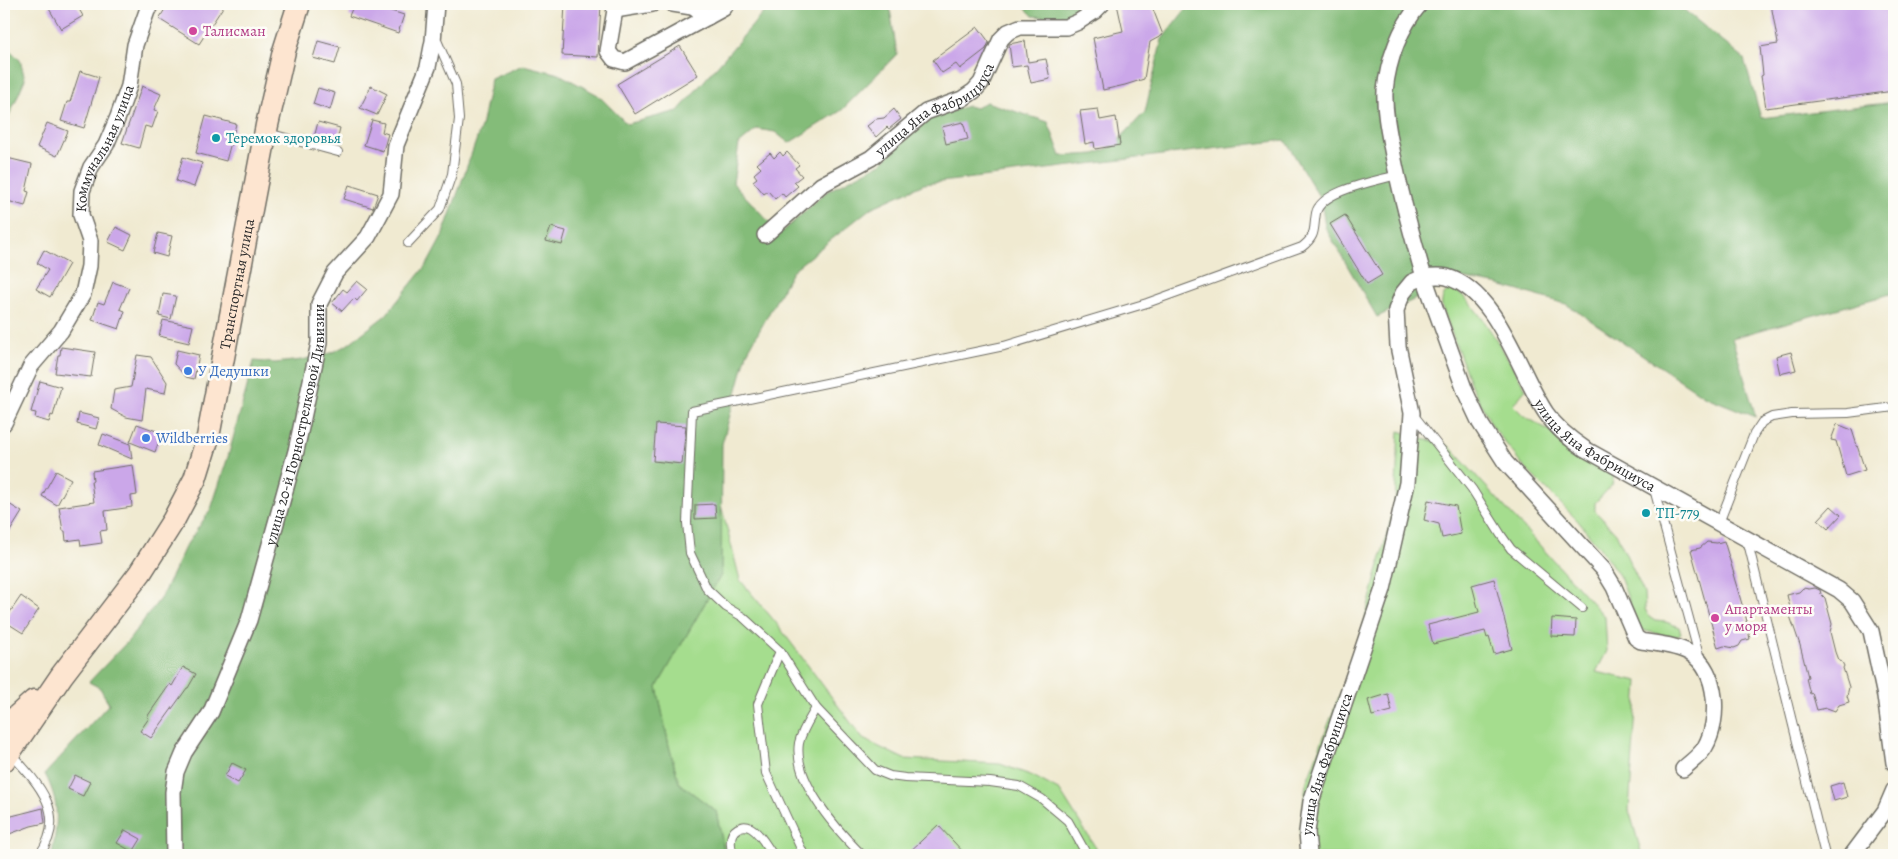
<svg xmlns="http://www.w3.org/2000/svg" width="1898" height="859" font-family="Alegreya,serif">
  <rect width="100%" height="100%" fill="#fdfcf7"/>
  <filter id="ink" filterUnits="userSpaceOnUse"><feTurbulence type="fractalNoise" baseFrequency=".02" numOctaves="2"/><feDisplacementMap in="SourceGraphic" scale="10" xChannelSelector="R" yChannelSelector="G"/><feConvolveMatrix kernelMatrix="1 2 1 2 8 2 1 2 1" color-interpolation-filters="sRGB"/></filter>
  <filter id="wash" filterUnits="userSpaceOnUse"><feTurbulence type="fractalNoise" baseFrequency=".0096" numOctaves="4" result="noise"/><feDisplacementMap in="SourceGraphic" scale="20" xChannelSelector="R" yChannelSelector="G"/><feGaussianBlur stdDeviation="1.12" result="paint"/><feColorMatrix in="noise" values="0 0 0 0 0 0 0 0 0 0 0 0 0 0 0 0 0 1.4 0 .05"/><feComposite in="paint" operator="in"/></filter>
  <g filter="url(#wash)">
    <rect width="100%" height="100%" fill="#f0ead1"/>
    <g fill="#a5dd8e" stroke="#68845c">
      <path d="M1452,289C1473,294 1513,368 1526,389L1513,405L1524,416L1615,468L1612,485L1595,503V511L1616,533L1644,593L1645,609L1649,617L1655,621L1666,622L1679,627L1681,633L1677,636H1669L1645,631L1638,625L1620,577L1603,552L1578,521L1524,467L1493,427L1471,385L1442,307C1441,299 1444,292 1452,289Z"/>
      <path d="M1399,431L1449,446L1605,617L1607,651L1596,672L1638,681L1629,810L1642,855H1301L1300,829L1306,784L1358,646L1395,503Z"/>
      <path d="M721,505L740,580L777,624L863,739L904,759L1000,764L1033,776L1060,791L1094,845L1098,855H725L716,811L679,783L669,746L657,687L721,575Z"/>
    </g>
    <g fill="#84bc79" stroke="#587452">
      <path d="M771,4H897L890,9L897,54L842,110L789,143L775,132L757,129L739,144L733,183L780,234L826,192L881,163L928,119L967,106L976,108L986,102L1048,122L1061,156L1095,154L1113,146L1145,112L1162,39L1190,4H1677L1744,59L1761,118L1894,102V293L1732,338L1756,417L1704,396L1566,304L1495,284L1460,278L1377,317L1325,227L1321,200L1285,140L924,184L871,208L793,270L747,353L722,444L721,575L657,687L669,746L679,783L716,811L725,855H52C57,822 61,805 45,774L109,704L100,688L89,682L129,640L162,596L185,547L211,509L228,457L254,361L275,363L302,360L331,353L347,345L386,315L428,263L442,237L481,127L491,79L523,65L559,74L598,95L627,124L678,111Z"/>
      <path d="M1021,4H1078L1068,15L1052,18L1033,16Z"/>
      <path d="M4,36L9,49L20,60L25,79L4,128Z"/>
    </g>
    <g id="blocks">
      <g fill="#cba7e9">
        <path d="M54,4H76L83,16L61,29L48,7Z"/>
        <path d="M168,4H225L199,44L159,19Z"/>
        <path d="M354,4H369L404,15L398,33L349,16Z"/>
        <path d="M565,4H601L598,57L562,55Z"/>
        <path d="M1117,4H1151L1163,35L1150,42L1144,79L1125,85L1103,90L1093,38L1123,31Z"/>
        <path d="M1771,4H1894V91L1766,108L1761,76L1763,75L1760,47L1778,44Z"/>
        <path d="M978,27L989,42L986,49L960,69L956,64L942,73L933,60Z"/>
        <path d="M318,41L340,47L335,64L313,58Z"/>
        <path d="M1025,41L1028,62L1046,59L1050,79L1031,83L1027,65L1012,67L1009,44Z"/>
        <path d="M680,46L698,75L635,114L617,84Z"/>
        <path d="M80,71L99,77L84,128L61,121L67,102H70Z"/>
        <path d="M142,86L161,94L154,110L158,111L152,128L145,126L139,148L122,143Z"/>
        <path d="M371,86L387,94L377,115L360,108Z"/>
        <path d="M318,88L335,93L330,110L313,104Z"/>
        <path d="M894,109L901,119L889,129L887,127L876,137L867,126L876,119L884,118Z"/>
        <path d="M1098,109L1100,120L1116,117L1120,145L1095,149L1094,142L1085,144L1080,111Z"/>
        <path d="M206,116L236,124L226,161L196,153Z"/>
        <path d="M372,120L384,123L382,132L388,134L383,151L364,145Z"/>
        <path d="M318,122L340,128L336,144L314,138Z"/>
        <path d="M963,122L968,139L946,144L942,127Z"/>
        <path d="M47,123L68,131L57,156L37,147Z"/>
        <path d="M780,152L783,156L787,152L799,165L795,168L802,176L794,182L798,186L785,197L782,193L775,199L768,191L764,194L753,181L757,178L754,174L761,168L757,164L770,153L774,158Z"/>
        <path d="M183,157L202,163L194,187L176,181Z"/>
        <path d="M7,158L32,164L26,191L29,192L25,206L4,200L8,178L4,177Z"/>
        <path d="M349,185L378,194L373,208L344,199Z"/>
        <path d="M1345,215L1382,275L1367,284L1330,224Z"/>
        <path d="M116,227L132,235L125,250L108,242Z"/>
        <path d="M551,227L566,231L562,245L546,241Z"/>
        <path d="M158,233L172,236L167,257L153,253Z"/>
        <path d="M44,250L69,264L50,297L36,289L48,270L37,263Z"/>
        <path d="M357,281L367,289L357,301L354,298L342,311L332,303L343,289L347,292Z"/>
        <path d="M113,282L129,288L120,309L125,311L119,329L92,320L98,302L104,304Z"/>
        <path d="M163,294L176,296L171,319L159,316Z"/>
        <path d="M163,320L193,326L189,343L159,336Z"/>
        <path d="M61,347L95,352L91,377L55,373L58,355H60Z"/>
        <path d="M177,350L199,355L194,379L186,377L174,364Z"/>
        <path d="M1791,352L1796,370L1780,374L1776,356Z"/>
        <path d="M137,355L151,357L167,382L165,393L146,389L142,420L126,417L111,409L114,390L131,387Z"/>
        <path d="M40,381L61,387L53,416L51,415L49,422L35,418L36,413L31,412Z"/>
        <path d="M79,413L99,418L96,429L77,424Z"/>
        <path d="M137,424L162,433L155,452L130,442Z"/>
        <path d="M656,424L686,426L682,464L653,461Z"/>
        <path d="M1837,424L1852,430L1865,470L1846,476L1836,441L1831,440Z"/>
        <path d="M103,434L130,444L132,459L99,445Z"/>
        <path d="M133,465L137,495L131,496L132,507L105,511L107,530L100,531L102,543L81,546L80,539L66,541L65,531H63L59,507L94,502L91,481H93L92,471Z"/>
        <path d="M56,471L71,479L57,505L42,496Z"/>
        <path d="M1428,500L1456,506L1461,534L1442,538L1439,524L1424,520Z"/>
        <path d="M4,501L22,512L4,541Z"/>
        <path d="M715,504L716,518L695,519V505Z"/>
        <path d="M1831,506L1841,515L1828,529L1818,520Z"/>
        <path d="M1724,541L1734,574H1733L1747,621H1746L1750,639L1742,641L1739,646L1734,648L1724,646L1718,648L1691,550L1700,548L1707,542L1717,543Z"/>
        <path d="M1494,579L1512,649L1494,654L1489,637L1487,638L1485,631L1433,644L1428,625L1479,612L1472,585Z"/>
        <path d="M1803,588L1809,589L1815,588L1820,590L1821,594L1825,598L1832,624L1830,632L1835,652L1838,660L1842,662L1844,666L1843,668L1849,687L1847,696L1849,702L1839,705L1835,711L1827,708L1817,710L1812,693L1810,694L1806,678L1808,677L1800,645L1789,613L1791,612L1787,595L1799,592Z"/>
        <path d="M21,596L39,609L23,633L4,621Z"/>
        <path d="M1552,618L1576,620L1575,637L1551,636Z"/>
        <path d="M183,667L196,674L188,688H187L151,738L140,731L149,718L147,717L170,684L172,686Z"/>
        <path d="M1388,694L1392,711L1372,716L1368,700Z"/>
        <path d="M232,763L246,770L238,783L225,776Z"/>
        <path d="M75,775L90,782L83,796L68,789Z"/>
        <path d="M1843,782L1847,797L1834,801L1830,786Z"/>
        <path d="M43,808L45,823L31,826L4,836V818Z"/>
        <path d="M938,825L966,855H906Z"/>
        <path d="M125,830L141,839L133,852L117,843Z"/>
      </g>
    </g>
  </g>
  <g filter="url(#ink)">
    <use href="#blocks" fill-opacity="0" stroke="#706e65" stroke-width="1"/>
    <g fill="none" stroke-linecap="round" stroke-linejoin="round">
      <defs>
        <g id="service">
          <path d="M268,133L338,152"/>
          <path d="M408,243L440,209L452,174L459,119L456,84L436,38"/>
          <path d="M1413,414L1472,489L1501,535L1511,549L1582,608"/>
          <path d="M1654,489L1700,659"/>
          <path d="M1719,523L1754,434L1762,422L1772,417L1792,414L1848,413L1894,407"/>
          <path d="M1747,539L1825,855"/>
          <path d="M780,651L758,704L766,773L804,855"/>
          <path d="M816,708C809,720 802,730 799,743C793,781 837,830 862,855"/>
          <path d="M11,754C38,783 69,815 39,855"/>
          <path d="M733,855C732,851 730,845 731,840C731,830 742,823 751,828C760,833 767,847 773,855"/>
          <path d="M1087,855L1068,821L1042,799L1019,786L990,782L905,778L890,776L875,770L816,708L780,651L743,617L726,607L707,589L690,553L687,523L692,411L1004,346L1147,303L1302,247C1317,235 1313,230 1316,213C1321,190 1377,181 1397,175"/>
        </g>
        <g id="minor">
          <path d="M613,4L615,10L608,51L614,59L625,62L724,8L726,4"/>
          <path d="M673,4L692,7L708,17"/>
          <path d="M615,10L652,4"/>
          <path id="s1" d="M765,235L821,185L871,158L926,112L962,99L974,91L981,83L1001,39L1008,32L1020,27H1066L1078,22L1095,11L1102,4"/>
          <path id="s2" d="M4,423L31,366L61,331L83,294L89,266L90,241L81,215L82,191L91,167L106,145L118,117L129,86L135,45L147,11L151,4"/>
          <path id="s3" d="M1683,769C1690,762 1700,756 1705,747C1720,721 1719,671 1690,653C1676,645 1657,644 1641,641L1636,638L1614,587L1603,569L1505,462L1480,423L1465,391L1424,277C1431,276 1440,275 1447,277C1498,292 1519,373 1546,413C1557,429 1570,439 1585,449L1839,590L1852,601L1871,631L1885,696L1894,763"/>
          <path id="s4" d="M174,855L173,792L176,772L184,753L211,712L249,620L296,451L319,343V304L335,273L368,237L391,194L396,145L428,67L433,41L436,4"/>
          <path id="s5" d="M1309,855L1307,832L1311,802L1383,589L1407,483L1412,413L1398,346L1396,310L1403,293L1412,282L1424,277C1412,236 1401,196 1393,155C1389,134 1384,112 1385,91C1388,60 1400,27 1420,4"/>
          <path d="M1852,855L1885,811L1894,790"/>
        </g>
        <g id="secondary">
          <path d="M4,728L34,701"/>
          <path id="s6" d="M4,760L62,675L140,573L173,521L195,479L208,437L267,125L284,51L299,4"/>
        </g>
      </defs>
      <use href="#service" stroke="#706e65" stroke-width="10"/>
      <use href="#minor" stroke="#706e65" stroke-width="18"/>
      <use href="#secondary" stroke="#706e65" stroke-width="25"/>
      <use href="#service" stroke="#fff" stroke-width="8"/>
      <use href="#minor" stroke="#fff" stroke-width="15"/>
      <use href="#secondary" stroke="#fde5d0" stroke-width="22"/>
    </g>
  </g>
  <g fill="#d1479c" stroke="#fdfcf7" stroke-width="2">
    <circle cx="193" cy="31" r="5"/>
    <circle cx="1715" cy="618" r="5"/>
  </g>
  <g fill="#0f9aa8" stroke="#fdfcf7" stroke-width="2">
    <circle cx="216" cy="138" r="5"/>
    <circle cx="1646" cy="513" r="5"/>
  </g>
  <g fill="#3f7fe0" stroke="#fdfcf7" stroke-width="2">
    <circle cx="188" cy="371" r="5"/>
    <circle cx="146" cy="438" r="5"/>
  </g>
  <g text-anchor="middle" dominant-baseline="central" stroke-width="5" stroke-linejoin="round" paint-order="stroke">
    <g font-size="15" fill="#b23c85" stroke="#fdfcf7" text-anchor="start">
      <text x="203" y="31">Талисман</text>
      <text x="1725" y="609">Апартаменты<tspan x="1725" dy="17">у моря</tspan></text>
    </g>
    <g font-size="15" fill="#2b2b2b" stroke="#fdfcf7">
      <text stroke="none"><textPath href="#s1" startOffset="214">улица Яна Фабрициуса</textPath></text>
      <text stroke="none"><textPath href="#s2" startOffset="305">Коммунальная улица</textPath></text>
      <text stroke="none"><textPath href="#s6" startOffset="540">Транспортная улица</textPath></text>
      <text stroke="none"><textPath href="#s4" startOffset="454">улица 20-й Горнострелковой Дивизии</textPath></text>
      <text stroke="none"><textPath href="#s3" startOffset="870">улица Яна Фабрициуса</textPath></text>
      <text stroke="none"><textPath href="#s5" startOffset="94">улица Яна Фабрициуса</textPath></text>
    </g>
    <g font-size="15" fill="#0d838f" stroke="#fdfcf7" text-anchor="start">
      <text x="226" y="138">Теремок здоровья</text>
      <text x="1656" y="513">ТП-779</text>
    </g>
    <g font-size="15" fill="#366cbe" stroke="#fdfcf7" text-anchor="start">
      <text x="198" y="371">У Дедушки</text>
      <text x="156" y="438">Wildberries</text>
    </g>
  </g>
  <rect width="1898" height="859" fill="none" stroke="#fdfcf7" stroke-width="20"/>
</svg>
